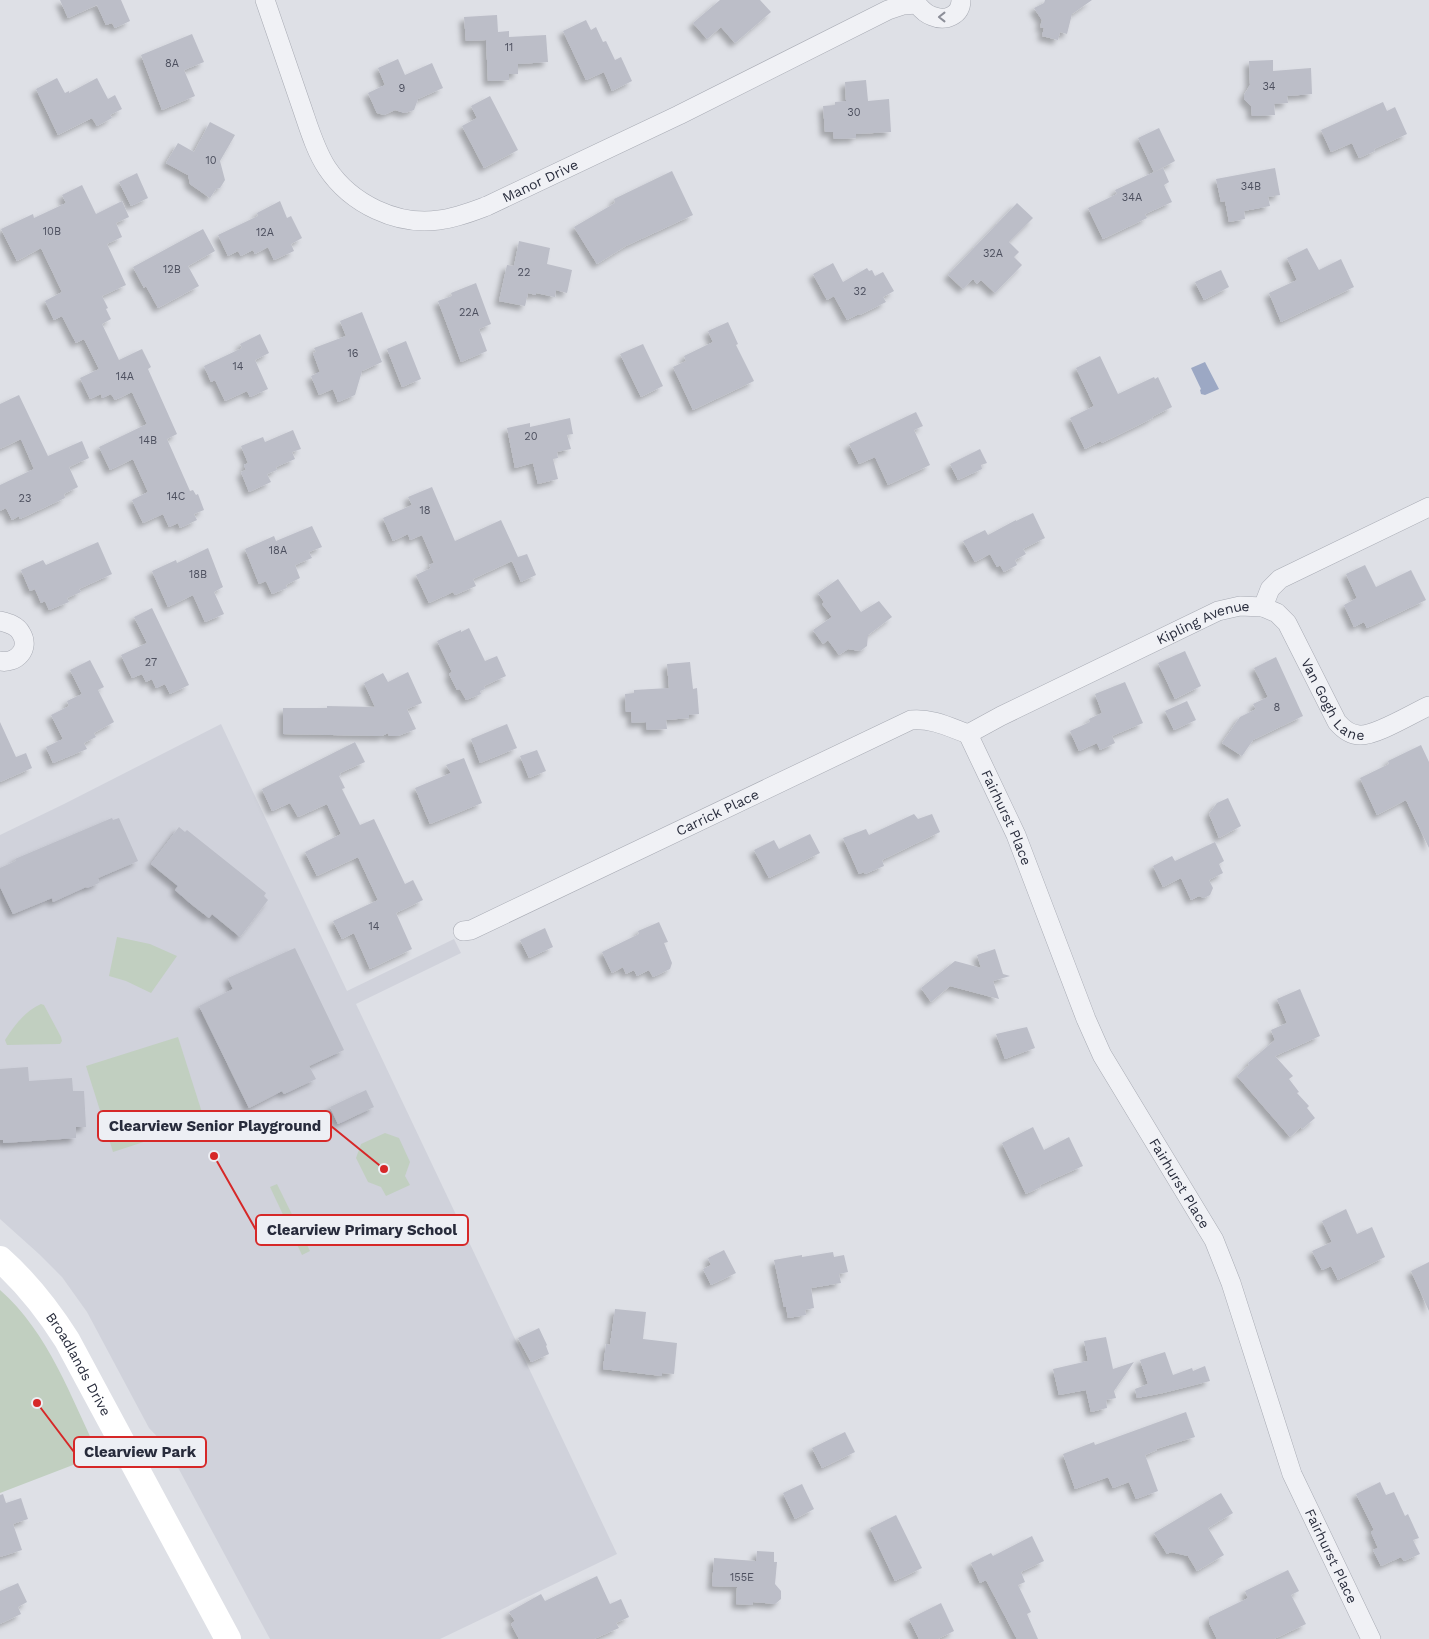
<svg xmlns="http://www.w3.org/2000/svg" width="1429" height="1639" font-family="'Work Sans',sans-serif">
  <defs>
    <filter id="shadow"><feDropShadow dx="-4.5" dy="4.5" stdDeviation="2.5" flood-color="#0004"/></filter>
  </defs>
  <rect width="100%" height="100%" fill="#dee0e6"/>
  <path fill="#d0d2db" d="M221,724L347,991L454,939L461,953L356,1004L617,1554L440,1639H270L167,1447L149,1428L87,1312L62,1277L39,1254L0,1219V835L64,804Z"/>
  <g fill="#c1cfc0">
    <path d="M117,937L150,944L177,956L151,993L126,981L109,976Z"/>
    <path d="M41,1004L44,1005L61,1037L62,1041L60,1044L7,1045L5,1040C14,1026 25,1011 41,1004Z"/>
    <path d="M178,1037L205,1122L113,1152L86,1066Z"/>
    <path d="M385,1133L399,1138L410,1162L405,1176L410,1185L386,1196L381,1187L368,1182L356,1158L361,1144Z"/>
    <path d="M277,1184L310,1251L302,1255L270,1187Z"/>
    <path d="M0,1290C49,1333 71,1398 99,1455L0,1493Z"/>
  </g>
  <path fill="#9ca8c4" d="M1205,362L1219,389L1205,395L1201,394L1200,390L1201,389L1191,368Z"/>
  <g fill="#bcbec8" filter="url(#shadow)">
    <path d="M60,0H121L130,21L115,28L112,23L106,25L97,5L68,18Z"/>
    <path d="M720,0H760L771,12L735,43L721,27L707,39L693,23Z"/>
    <path d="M1045,0H1092L1072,14L1067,34L1060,32L1058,40L1042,36L1044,28L1040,27L1042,20L1034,8L1044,3Z"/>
    <path d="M497,15L498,32L509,31V37L546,35L548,62L518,64V74H509V80L488,81L486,40L466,41L464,17Z"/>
    <path d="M586,20L591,30L596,27L603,42L606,41L615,60L621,57L632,81L612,91L604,72L586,80L563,31Z"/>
    <path d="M192,34L204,62L184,70L195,96L162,110L141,55Z"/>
    <path d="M398,59L405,75L432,63L443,88L418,99L414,110L405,113L395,110L384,115L377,113L368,93L385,85L378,68Z"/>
    <path d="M1273,60V71L1311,68L1312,94L1287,96L1288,103L1274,104L1275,115L1252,116L1251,106L1244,99V95L1250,85L1249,61Z"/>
    <path d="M57,78L65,93L69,91V93L97,78L108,99L115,95L122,109L110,115L112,118L97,126L92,118L58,135L36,89Z"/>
    <path d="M866,80L868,101L889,99L891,132L856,134V138L834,139L833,132H825L823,106L835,105V102L846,101L845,82Z"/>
    <path d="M490,96L518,150L484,168L462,126L477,118L471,106Z"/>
    <path d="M1383,102L1387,111L1395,107L1407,134L1374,149L1375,151L1359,158L1352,143L1331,152L1321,130Z"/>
    <path d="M210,122L235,135L220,161L225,180L220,188L216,189L210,198L190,184L188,175L166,163L178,143L194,152Z"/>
    <path d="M1159,128L1175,161L1154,172L1138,138Z"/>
    <path d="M1163,168L1169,182L1164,185L1172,202L1145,214L1147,218L1103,239L1088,208L1117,194L1115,190Z"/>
    <path d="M1275,168L1280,195L1268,197L1270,206L1244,211L1245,219L1229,222L1225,201L1221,202L1216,179Z"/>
    <path d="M672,171L693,215L626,246L597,264L574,227L615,203L614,199Z"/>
    <path d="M137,173L148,198L131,206L119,182Z"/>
    <path d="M82,185L96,214L122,201L129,217L116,223L122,237L107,244L126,285L102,296L108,308L106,309L111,319L102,324L119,360L142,349L151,367L148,369L177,434L167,439L190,491L193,490L196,495L198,494L204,510L194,514L197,520L180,528L178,523L169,527L163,514L143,523L132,500L148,492L133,459L110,470L99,447L147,424L132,392L115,400L111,394L102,398L101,394L90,399L80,378L99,369L84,339L76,343L62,316L54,320L45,301L62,292L41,248L17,261L1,229L33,214L34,218L66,203L62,195Z"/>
    <path d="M280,201L287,218L291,216L302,238L291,244L294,251L274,260L268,247L255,254L253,250L241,256L238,251L228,256L218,235L258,216L257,213Z"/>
    <path d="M1017,203L1033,218L1009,242L1019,252L1014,257L1022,265L995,293L981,280L977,284L973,279L963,289L948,275Z"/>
    <path d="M203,229L215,251L188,266L199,286L158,308L146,286L144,288L133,267Z"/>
    <path d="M519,241L550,248L547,264L572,270L567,293L556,290L555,297L536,293V295L528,293L525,306L499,301L507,265L514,266Z"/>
    <path d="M1307,248L1319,270L1341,259L1354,287L1281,322L1269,293L1297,280L1287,258Z"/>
    <path d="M833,263L843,282L867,268L869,271L872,270L875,276L883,272L894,291L883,297L886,302L860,315L859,314L847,320L834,296L827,300L813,274Z"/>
    <path d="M1221,270L1229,287L1204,300L1195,282Z"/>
    <path d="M476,283L491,324L479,329L487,351L461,362L438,301L452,296L451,293Z"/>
    <path d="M362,312L382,362L362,371L355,395L338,402L333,389L319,395L311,376L320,372L313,353L316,352L314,348L346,336L340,321Z"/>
    <path d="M728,322L738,344L736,345L754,381L693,410L673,367L686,361L684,356L713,342L708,331Z"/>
    <path d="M260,334L269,353L255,360L268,389L250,397L247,391L225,401L215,380L211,382L204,366L242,348L240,344Z"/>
    <path d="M406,341L421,379L402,387L387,349Z"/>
    <path d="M643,344L663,386L641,397L620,354Z"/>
    <path d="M1100,356L1118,394L1154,377L1155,379L1158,377L1172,407L1152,417L1153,418L1102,443L1101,441L1085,449L1070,418L1094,406L1076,368Z"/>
    <path d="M19,395L48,456L82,441L89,458L69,467L78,487L64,494L65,498L20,519L19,516L12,520L6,508L0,511V485L34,469L21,439L0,449V404Z"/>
    <path d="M916,412L923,426L914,430L930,465L888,485L875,457L859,464L849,444Z"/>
    <path d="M570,418L573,434L567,435L571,449L557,452L558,458L553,459L558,479L538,484L533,463L515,468L507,428L530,423V427Z"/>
    <path d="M293,430L301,449L292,452L295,459L276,467L277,470L267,474L271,482L249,492L241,472L246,470L244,465L248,463L241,446L263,437L265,442Z"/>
    <path d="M980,449L987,463L981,465L982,469L958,480L950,464Z"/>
    <path d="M432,487L455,541L501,520L518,557L527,554L536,575L521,582L512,561L473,579L476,586L455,595L453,592L429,603L416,575L431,568L429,565L434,563L422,535L410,540L408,534L393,541L383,518L412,505L408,497Z"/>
    <path d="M1033,513L1045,538L1023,549L1026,554L1015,560L1017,565L1004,572L1000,565L997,567L990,554L975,562L963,541L985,530L988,535L1016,520V521Z"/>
    <path d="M312,526L322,547L309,552L312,558L295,565L300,578L286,585L287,588L272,594L266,581L259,584L245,549L274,536L276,541Z"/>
    <path d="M98,542L112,574L79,589L81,592L67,598L69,602L49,610L45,601L41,603L35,589L30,591L21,570L43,560L46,565Z"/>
    <path d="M208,548L223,587L214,592L224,614L205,622L193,595L168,607L152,571L176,560L177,563Z"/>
    <path d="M1365,565L1376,587L1411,570L1426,600L1367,628L1364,622L1354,627L1344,605L1357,598L1346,574Z"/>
    <path d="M838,579L861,612L879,601L892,617L868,635L867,646L860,651L848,649L839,655L828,640L823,644L813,630L832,617L822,604L824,602L818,593Z"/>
    <path d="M152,608L189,685L170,694L165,684L156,688L152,679L146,682L142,674L132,678L121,655L147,643L134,617Z"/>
    <path d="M469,628L485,661L497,656L506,676L484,686L485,689L480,691L481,694L466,700L460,689L457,690L449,674L452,672L437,641L461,630V632Z"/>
    <path d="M1185,651L1201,686L1175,699L1158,663Z"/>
    <path d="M1276,657L1303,716L1253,740L1242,756L1222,743L1240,717L1256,709L1253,704L1268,697L1254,668Z"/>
    <path d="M90,660L104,687L98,690L114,722L94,733L96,737L84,743L87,749L53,763L46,747L63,739L51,715L69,706L67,701L82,694L70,670Z"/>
    <path d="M690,662L693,689L697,688L699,714L689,715V718L666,720L667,729L647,730L646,722L632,723L631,712H626L625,694L634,693V690L669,688L667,664Z"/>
    <path d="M408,672L422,703L407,709L416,729L398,736H389L388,733L382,736L283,734V708H327V706L375,707L364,683L383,673L388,682Z"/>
    <path d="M1125,682L1143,723L1112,736L1115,743L1100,750L1097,743L1079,751L1070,731L1090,722L1089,719L1102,713L1095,694Z"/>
    <path d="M1187,701L1196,720L1174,730L1165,711Z"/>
    <path d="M0,722L16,757L26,753L32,768L0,782Z"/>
    <path d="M507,724L517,748L480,763L471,739Z"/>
    <path d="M355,742L365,762L340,773L341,775L339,776L345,788L342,789L360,825L374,819L405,884L413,880L423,900L396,913L412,949L370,969L354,933L342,939L333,921L378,900L358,857L317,876L305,852L341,834L327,804L298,817L290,803L272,811L262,789Z"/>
    <path d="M1421,745L1429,762V848L1406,800L1377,815L1360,778L1389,764L1388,761Z"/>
    <path d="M537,750L546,771L529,778L520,756Z"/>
    <path d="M464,758L482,803L430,824L415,788L451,773L446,765Z"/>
    <path d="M1228,798L1241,826L1219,838L1209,814L1217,803Z"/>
    <path d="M914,814L918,819L932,814L940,832L882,860L884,866L865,874L864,872L859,874L843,838L866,829L869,835Z"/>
    <path d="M112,818L113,820L119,818L138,861L98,878L99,883L87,888L86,887L53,902L52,898L13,914L0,887V868L16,861L15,859Z"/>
    <path d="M179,827L185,832L187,830L266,893L264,896L268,900L240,937L212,914L209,918L191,904L175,890L178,886L151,864Z"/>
    <path d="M810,834L820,853L769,878L754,850L774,840L779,849Z"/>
    <path d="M1215,842L1224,861L1219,864L1223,873L1209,880L1213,888L1210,895L1204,898L1199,896L1191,900L1181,878L1163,887L1153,866L1172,856L1175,861Z"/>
    <path d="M659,922L668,942L664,943L672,963L670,969L653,977L649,970L637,976L634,970L626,974L623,967L612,973L602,952L639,934L638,931Z"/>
    <path d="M545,928L553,947L529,958L520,940Z"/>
    <path d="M295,948L344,1050L309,1066L316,1079L284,1094L282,1091L249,1108L199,1006L233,989L228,978Z"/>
    <path d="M995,949L1003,974L1010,976L993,981L999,999L950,986L931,1002L921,988L955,961L981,968L977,955Z"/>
    <path d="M1300,989L1320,1036L1275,1056L1293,1076L1289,1079L1299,1092L1297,1093L1309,1106L1307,1108L1315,1118L1302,1129L1301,1127L1290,1137L1237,1076L1249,1065L1248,1063L1275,1040L1271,1030L1287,1023L1277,999Z"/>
    <path d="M1027,1027L1035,1048L1005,1059L996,1034Z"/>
    <path d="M28,1067L29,1081L72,1078L73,1091H84L86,1127H76V1138L3,1143V1140H0V1069Z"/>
    <path d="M366,1090L374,1107L338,1124L330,1107Z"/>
    <path d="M1033,1127L1044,1150L1069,1137L1083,1166L1040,1185L1041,1187L1026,1194L1002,1143Z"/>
    <path d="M1346,1209L1357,1234L1372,1227L1385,1257L1338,1280L1331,1266L1322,1270L1312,1251L1332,1242L1322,1221Z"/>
    <path d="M724,1250L736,1273L711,1285L703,1269L711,1265L708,1258Z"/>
    <path d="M833,1252L834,1257L844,1255L848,1272L839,1274L841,1283L811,1288L814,1308L805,1310L806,1315L788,1318L786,1307H784L774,1260L802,1255V1257Z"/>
    <path d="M1429,1262V1311L1411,1271Z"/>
    <path d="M615,1309L646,1312L643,1339L677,1343L674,1374L662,1373V1376L603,1369L606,1344L610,1345Z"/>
    <path d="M539,1328L547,1345L546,1346L549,1354L531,1362L518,1338Z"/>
    <path d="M1106,1337L1113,1369L1134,1362L1114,1391L1116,1398L1106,1400L1107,1408L1091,1412L1086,1390L1059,1395L1053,1369L1088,1361L1084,1341Z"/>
    <path d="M1165,1352L1173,1375L1192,1368L1193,1371L1205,1366L1210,1381L1163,1393L1137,1398L1135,1389L1148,1384L1140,1360Z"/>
    <path d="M1186,1412L1195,1437L1156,1449L1157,1450L1145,1455L1158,1491L1136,1499L1129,1482L1113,1488L1108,1477L1075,1489L1063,1454L1094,1442L1095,1445Z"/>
    <path d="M845,1432L855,1452L822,1468L812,1448Z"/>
    <path d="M1380,1482L1386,1495L1394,1492L1405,1516L1408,1514L1419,1538L1413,1540L1420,1554L1404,1561L1401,1557L1381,1566L1373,1550L1378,1548L1371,1532L1374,1530L1356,1494Z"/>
    <path d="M802,1484L814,1509L795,1519L783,1493Z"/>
    <path d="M1221,1493L1233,1513L1208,1528L1224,1555L1197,1571L1188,1556L1171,1552L1167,1554L1154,1533Z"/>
    <path d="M3,1494L6,1503L21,1498L28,1519L13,1524L22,1550L0,1557V1495Z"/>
    <path d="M896,1515L922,1568L895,1581L870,1528Z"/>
    <path d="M1032,1536L1044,1561L1021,1572L1025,1582L1018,1585L1031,1612L1027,1614L1038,1639H1017L986,1580L980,1583L971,1563L991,1553L993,1556Z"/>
    <path d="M757,1551L774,1552V1562H777L775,1584L781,1591V1599L775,1604L753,1602L752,1605L736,1604L737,1587L712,1586L714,1558L756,1561Z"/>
    <path d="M1288,1570L1299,1591L1291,1595L1306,1624L1274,1639H1217L1209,1623V1617L1248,1598L1245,1591Z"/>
    <path d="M597,1576L610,1604L621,1599L629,1617L616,1623L619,1628L594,1639H519L511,1624L515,1621L509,1612L541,1594L545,1601Z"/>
    <path d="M18,1583L27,1602L18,1607L21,1614L0,1624V1591Z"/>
    <path d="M941,1603L954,1631L938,1639H919L909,1619Z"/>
  </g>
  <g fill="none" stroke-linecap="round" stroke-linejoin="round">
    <defs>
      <g id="street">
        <path id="s1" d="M265,0C277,35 289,70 301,105C308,125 315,150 327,168C351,204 397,226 439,220C456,218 471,212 487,206L679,115L888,10L903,5L917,4"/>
        <path d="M917,4C921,9 926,14 932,16C946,22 961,15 961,0"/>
        <path id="s2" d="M1263,607L1277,613L1287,623L1337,722C1343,729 1350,735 1360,735C1376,736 1413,713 1429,706"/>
        <path d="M0,621C8,623 17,625 21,633C31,649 16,664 0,661"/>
        <path id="s3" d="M968,734L1016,835L1086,1019L1102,1055L1214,1240L1231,1283L1292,1474L1371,1639"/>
        <path id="s4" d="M968,734L1001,716L1218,611L1240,606L1263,607L1270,589L1280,579L1429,507"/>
        <path id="s5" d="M463,931L471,930L911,720C932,718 949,727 968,734"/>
      </g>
    </defs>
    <use href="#street" stroke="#a7aab3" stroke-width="20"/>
    <use href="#street" stroke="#f0f1f5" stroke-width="19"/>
    <path stroke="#fff" stroke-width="26" id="s6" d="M0,1259C27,1283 48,1310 67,1340L228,1639"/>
  </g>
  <defs><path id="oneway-chevron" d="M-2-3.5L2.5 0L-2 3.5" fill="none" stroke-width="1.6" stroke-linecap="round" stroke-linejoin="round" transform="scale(1.25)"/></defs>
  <use stroke="#8c8e98" href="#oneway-chevron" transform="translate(942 17) rotate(-180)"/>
  <g text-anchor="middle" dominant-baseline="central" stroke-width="5" stroke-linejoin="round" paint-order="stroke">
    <g font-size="11" fill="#4d505f">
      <text x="509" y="47">11</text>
      <text x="172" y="63">8A</text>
      <text x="1269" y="86">34</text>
      <text x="402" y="88">9</text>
      <text x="854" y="112">30</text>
      <text x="211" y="160">10</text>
      <text x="1251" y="186">34B</text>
      <text x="1132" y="197">34A</text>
      <text x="52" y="231">10B</text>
      <text x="265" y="232">12A</text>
      <text x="993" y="253">32A</text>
      <text x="172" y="269">12B</text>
      <text x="524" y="272">22</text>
      <text x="860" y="291">32</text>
      <text x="469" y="312">22A</text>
      <text x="353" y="353">16</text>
      <text x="238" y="366">14</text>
      <text x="125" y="376">14A</text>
      <text x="531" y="436">20</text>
      <text x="148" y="440">14B</text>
      <text x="176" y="496">14C</text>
      <text x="25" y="498">23</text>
      <text x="425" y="510">18</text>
      <text x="278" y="550">18A</text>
      <text x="198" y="574">18B</text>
      <text x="151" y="662">27</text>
      <text x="1277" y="707">8</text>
      <text x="374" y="926">14</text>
      <text x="742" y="1577">155E</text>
    </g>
    <g font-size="14" fill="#282c3c" stroke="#edeff4">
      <text stroke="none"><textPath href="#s1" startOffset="418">Manor Drive</textPath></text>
      <text stroke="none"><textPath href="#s4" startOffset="261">Kipling Avenue</textPath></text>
      <text stroke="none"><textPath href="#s2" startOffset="121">Van Gogh Lane</textPath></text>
      <text stroke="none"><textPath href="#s5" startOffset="281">Carrick Place</textPath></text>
      <text stroke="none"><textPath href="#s3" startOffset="92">Fairhurst Place</textPath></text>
      <text stroke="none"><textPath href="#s3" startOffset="498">Fairhurst Place</textPath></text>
      <text stroke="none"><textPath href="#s6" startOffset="132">Broadlands Drive</textPath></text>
      <text stroke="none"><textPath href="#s3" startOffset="902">Fairhurst Place</textPath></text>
    </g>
  </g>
  <path fill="none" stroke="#d62828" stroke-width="2" d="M384 1169L331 1126M214 1156L256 1230M37 1403L74 1452"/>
  <g fill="#d62828" stroke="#edeff4" stroke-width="2">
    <circle cx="384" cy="1169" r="5"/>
    <circle cx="214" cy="1156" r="5"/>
    <circle cx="37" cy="1403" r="5"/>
  </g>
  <g fill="#edeff4" stroke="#d62828" stroke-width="2">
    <rect x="98" y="1111" width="233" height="30" rx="5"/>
    <rect x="256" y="1215" width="212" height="30" rx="5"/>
    <rect x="74" y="1437" width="132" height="30" rx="5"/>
  </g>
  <g font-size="15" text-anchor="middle" font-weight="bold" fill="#282c3c">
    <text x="215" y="1131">Clearview Senior Playground</text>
    <text x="362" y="1235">Clearview Primary School</text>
    <text x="140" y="1457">Clearview Park</text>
  </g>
</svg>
